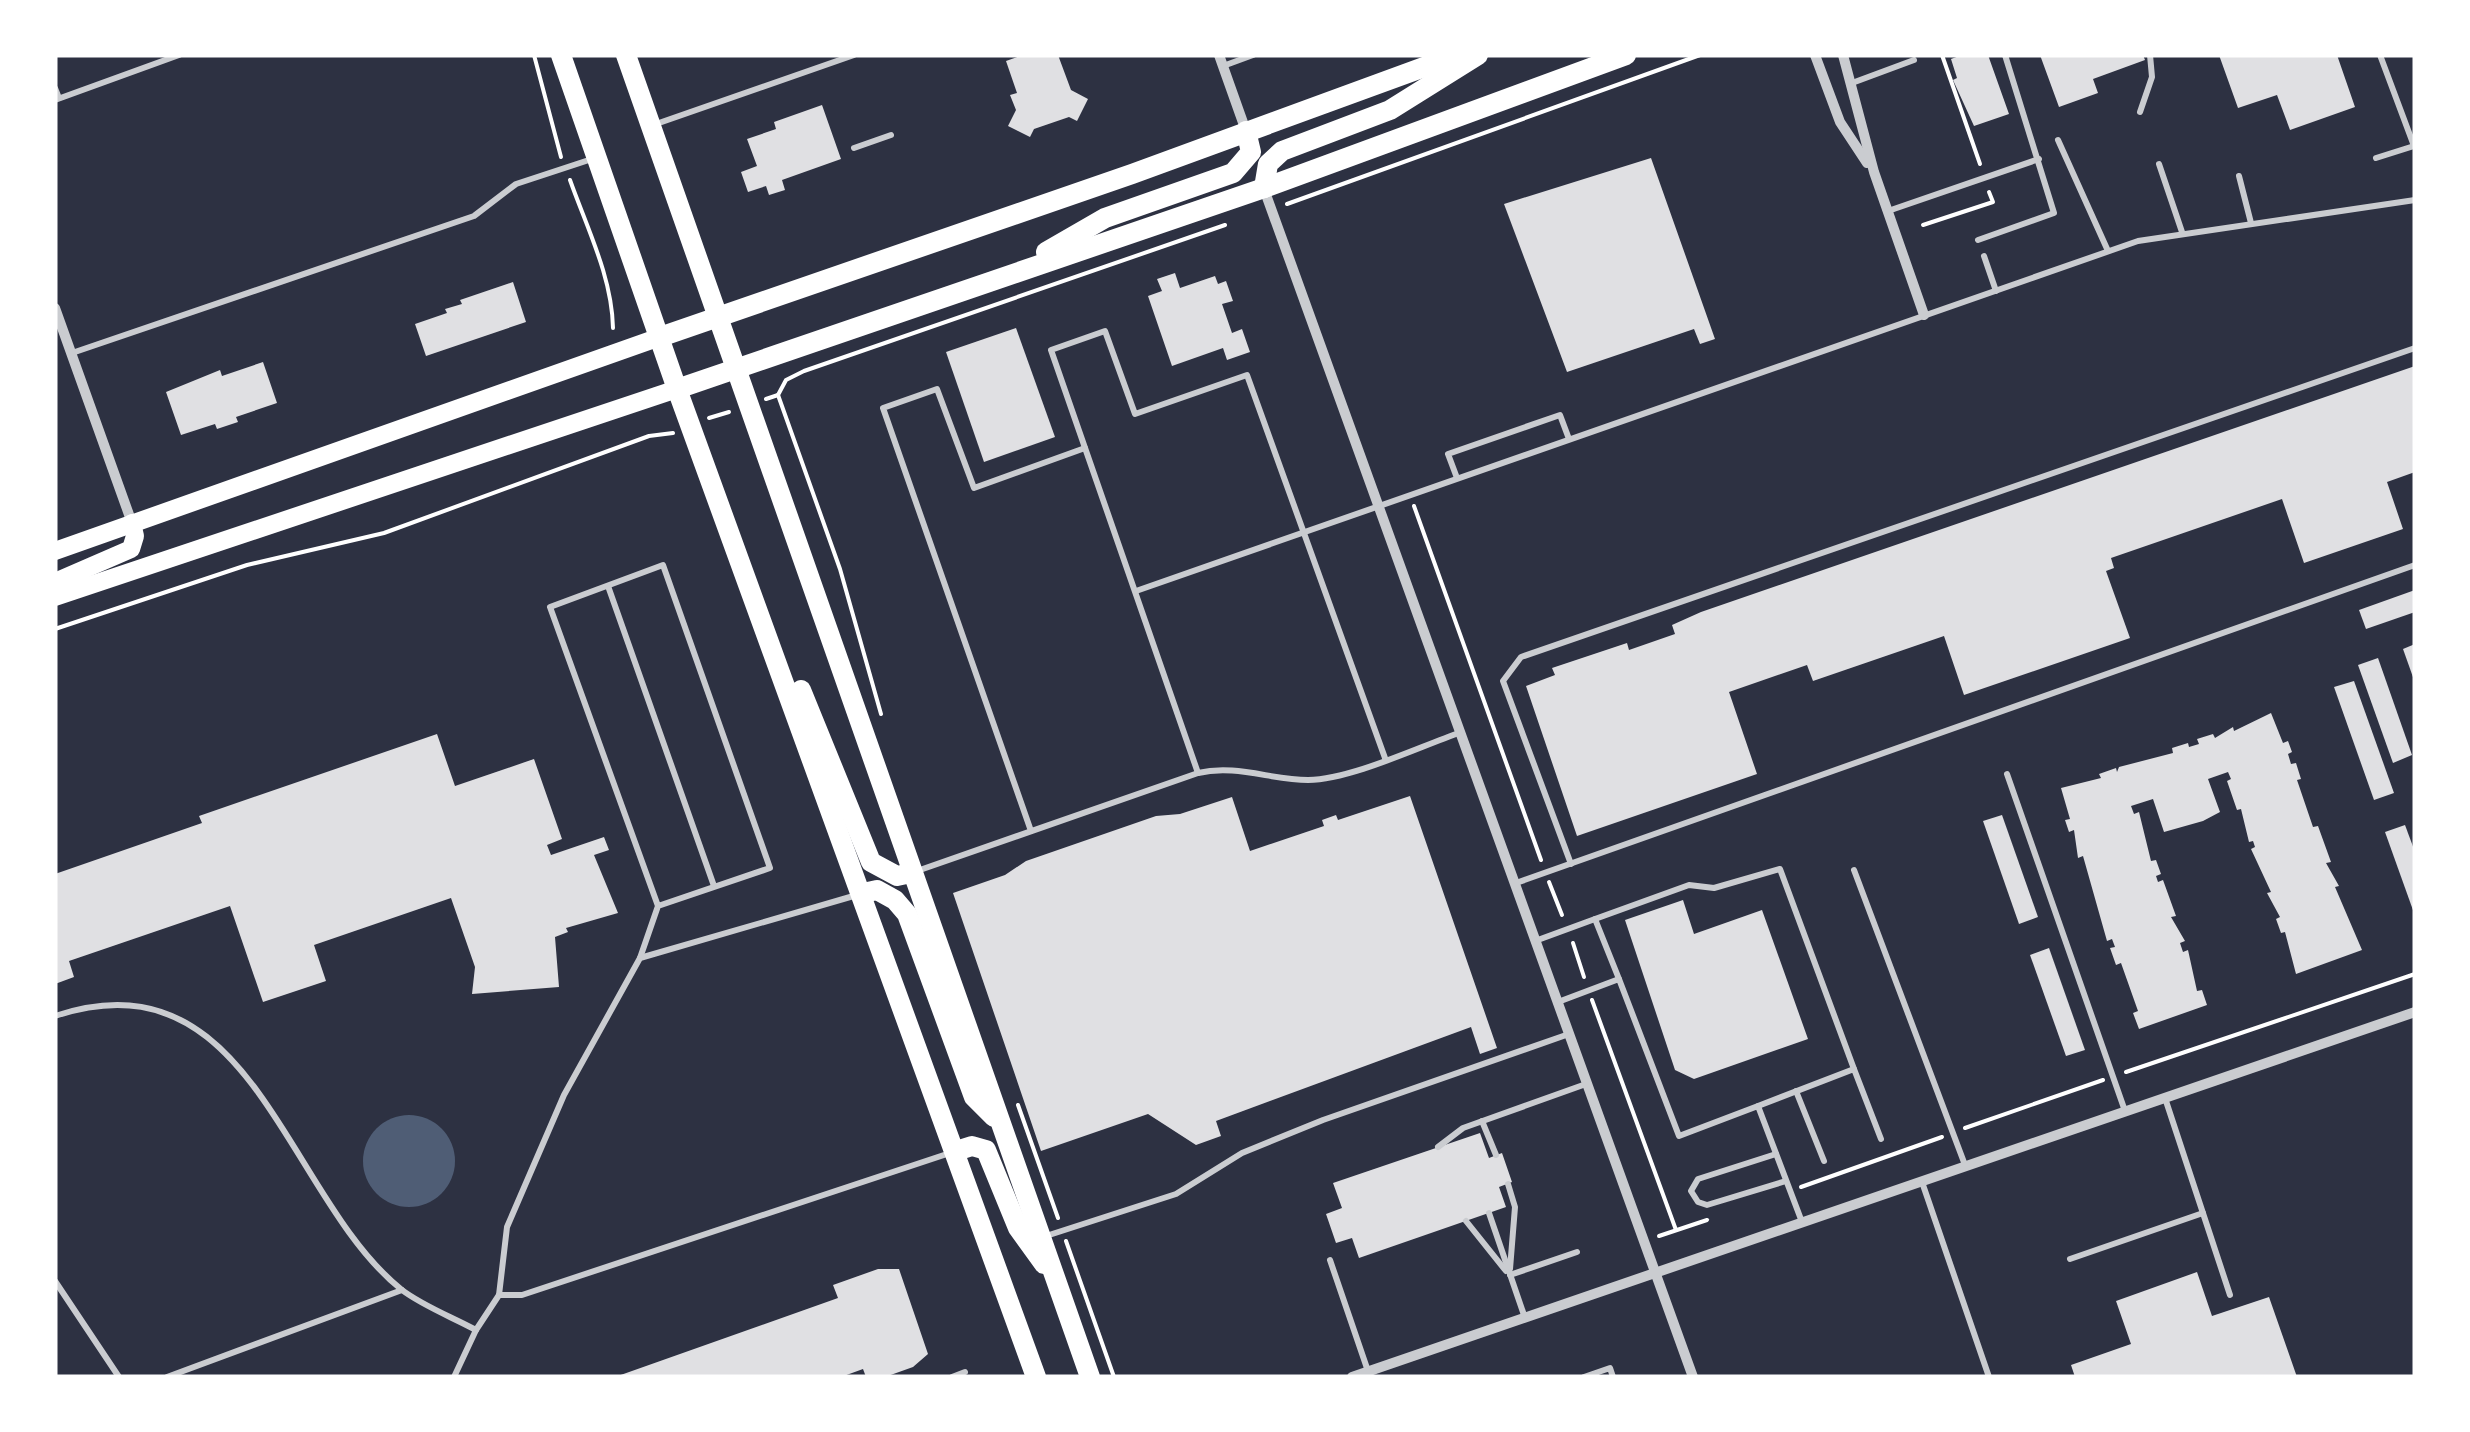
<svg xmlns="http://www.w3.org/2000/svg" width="2470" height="1432" font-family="Karla,sans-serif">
  <rect width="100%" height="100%" fill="#2d3142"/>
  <circle fill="#4f5d75" cx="409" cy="1161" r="46"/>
  <g fill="#e0e0e3">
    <path d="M1023,55H1058L1071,90L1088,99L1077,121L1069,117L1034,129L1030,137L1008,126L1016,110L1010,95L1017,93L1006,61Z"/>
    <path d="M1962,55H1988L2009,114L1974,126L1953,80L1957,78L1951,59Z"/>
    <path d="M2040,55H2143L2145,60L2093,79L2098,93L2059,107Z"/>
    <path d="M2219,55H2337L2355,107L2290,130L2277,95L2238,108Z"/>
    <path d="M822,105L841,159L782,180L785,190L769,195L766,186L748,192L741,172L757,166L747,139L776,129L774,122Z"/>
    <path d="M1651,158L1715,339L1700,344L1694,329L1567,372L1504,204Z"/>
    <path d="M1175,273L1180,288L1215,276L1218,284L1226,281L1233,301L1222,304L1232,333L1242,329L1250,352L1227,360L1223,348L1172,366L1148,296L1162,291L1157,279Z"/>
    <path d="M513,282L526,322L426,356L415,324L447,313L445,309L462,304L460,300Z"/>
    <path d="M1016,328L1055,437L984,462L946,352Z"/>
    <path d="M263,362L277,403L236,417L238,422L217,429L215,424L181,435L166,392L220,370L222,376Z"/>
    <path d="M2415,366V472L2387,482L2403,529L2304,563L2282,499L2111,558L2114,568L2106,571L2130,638L1964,695L1944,636L1813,681L1807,665L1729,692L1757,774L1577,836L1526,686L1555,675L1552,668L1627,643L1629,650L1675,634L1672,625L1701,612Z"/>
    <path d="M2415,590V612L2366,629L2359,610Z"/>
    <path d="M2415,644V680H2414L2403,649Z"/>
    <path d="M2378,658L2412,755L2393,763L2358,665Z"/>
    <path d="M2354,681L2394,793L2374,800L2334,687Z"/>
    <path d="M2271,713L2283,743L2288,741L2292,752L2288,754L2291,764L2296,763L2301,779L2297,780L2313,827L2318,826L2331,862L2326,863L2339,886L2335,887L2362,950L2296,974L2285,932L2281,933L2276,919L2280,917L2267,893L2271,892L2251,849L2255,847L2253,841L2249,842L2241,809L2237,810L2227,781L2231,779L2228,772L2208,779L2220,812L2203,821L2164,832L2153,799L2131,806L2134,814L2139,812L2151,861L2156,860L2161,874L2156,876L2158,882L2163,880L2176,916L2171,917L2185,941L2180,943L2183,952L2188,950L2197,991L2202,990L2207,1005L2139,1029L2133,1013L2138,1011L2121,963L2116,965L2110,948L2115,947L2112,939L2107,941L2083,856L2078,858L2074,830L2069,832L2065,820L2070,819L2061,788L2101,778L2099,774L2116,768L2117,772L2119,767L2173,753L2172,748L2188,743L2189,747L2199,744L2197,739L2213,734L2215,738L2233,727L2234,731Z"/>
    <path d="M437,734L455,786L534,759L562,839L547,845L551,855L604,837L609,850L594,855L618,913L566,928L568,932L555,937L559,987L472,994L475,967L451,898L314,945L326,981L263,1002L230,906L69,961L74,977L55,984V874L202,823L199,816Z"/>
    <path d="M1410,796L1497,1048L1480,1054L1471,1027L1216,1121L1221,1136L1196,1145L1148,1114L1041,1151L953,893L1005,875L1026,861L1156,816L1180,814L1232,797L1250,851L1324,826L1322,820L1336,815L1338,820Z"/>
    <path d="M2002,815L2038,917L2019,924L1983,821Z"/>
    <path d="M2405,825L2415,852L2414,913L2385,832Z"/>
    <path d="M1683,900L1694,934L1762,910L1808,1039L1694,1079L1675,1070L1625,920Z"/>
    <path d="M2049,948L2085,1050L2066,1056L2030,955Z"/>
    <path d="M1480,1133L1489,1158L1502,1153L1512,1182L1499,1187L1506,1207L1359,1258L1352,1238L1336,1243L1326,1214L1342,1208L1333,1183Z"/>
    <path d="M878,1269H899L928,1354L913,1367L885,1377H866L863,1369L841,1377H615L838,1298L833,1285Z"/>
    <path d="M2197,1272L2212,1316L2269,1297L2297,1377H2075L2071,1365L2131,1344L2116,1301Z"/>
  </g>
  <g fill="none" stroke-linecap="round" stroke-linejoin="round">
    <g stroke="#fff" stroke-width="4">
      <path d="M534,55L561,157"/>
      <path d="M1942,55L1980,164"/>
      <path d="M570,180C587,228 612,277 613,328"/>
      <path d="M1287,204L1700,55"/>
      <path d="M1923,225L1993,202L1989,192"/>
      <path d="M778,395L840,569L881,714"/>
      <path d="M766,399L778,395L786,380L804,371L1225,225"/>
      <path d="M709,418L729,412"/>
      <path d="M1414,506L1541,860"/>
      <path d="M55,629L247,565L384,533L649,436L673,433"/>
      <path d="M1549,882L1562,915"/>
      <path d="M1573,943L1584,977"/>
      <path d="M1592,1000L1676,1230"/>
      <path d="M2126,1072L2415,974"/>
      <path d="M1018,1105L1058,1218"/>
      <path d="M1965,1128L2103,1080"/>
      <path d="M1801,1187L1942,1137"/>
      <path d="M1659,1236L1707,1220"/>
      <path d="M1066,1241L1114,1377"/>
    </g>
    <g stroke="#caccd0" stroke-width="6">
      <path d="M1223,66L1253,55"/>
      <path d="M1852,83L1914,60"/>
      <path d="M55,88L59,98"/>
      <path d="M55,100L179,55"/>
      <path d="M2140,112L2152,77L2150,55"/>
      <path d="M656,124L854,55"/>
      <path d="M2058,140L2108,251"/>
      <path d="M854,148L891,135"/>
      <path d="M2376,158L2414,146L2380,55"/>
      <path d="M2159,164L2182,232"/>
      <path d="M2239,176L2251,223"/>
      <path d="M1888,211L2039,159"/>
      <path d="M1978,240L2054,213L2005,55"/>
      <path d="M1984,256L1996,291"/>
      <path d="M72,353L474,216L516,184L592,159"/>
      <path d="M1457,478L1448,454L1560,415L1569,439"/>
      <path d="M608,586L714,886"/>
      <path d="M1136,591L2138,241L2415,200"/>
      <path d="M1198,773L1051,350L1105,331L1135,414L1247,375L1385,758"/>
      <path d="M2007,774L2125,1111"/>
      <path d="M1031,831L883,408L937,389L974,488L1085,448"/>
      <path d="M1571,864L1503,681L1521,657L2415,348"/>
      <path d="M1854,870L1965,1165"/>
      <path d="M917,871L1198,773C1236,764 1271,780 1308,780C1352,779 1416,748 1459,733"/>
      <path d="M1516,883L2415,565"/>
      <path d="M1535,941L1595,919"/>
      <path d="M640,958L658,906L770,868L663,565L550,607L658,906"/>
      <path d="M1619,979L1595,919L1689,885L1714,888L1780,869L1854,1069"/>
      <path d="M1558,1002L1619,979L1679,1136L1758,1106L1802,1222"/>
      <path d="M55,1016C253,950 285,1197 402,1290C423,1306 452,1317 476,1330L454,1377"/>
      <path d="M1796,1091L1824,1161"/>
      <path d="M2165,1098L2230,1295"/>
      <path d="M1758,1106L1854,1069L1881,1139"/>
      <path d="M1482,1121L1496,1155"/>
      <path d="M1438,1147L1463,1128L1586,1084"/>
      <path d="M1776,1154L1698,1179L1691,1191L1698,1202L1707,1205L1786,1181"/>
      <path d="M1922,1182L1989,1377"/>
      <path d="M1508,1184L1515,1207L1510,1269"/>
      <path d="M1489,1213L1525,1318"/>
      <path d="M1466,1221L1506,1271"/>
      <path d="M1046,1236L1176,1194L1242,1153L1323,1120L1569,1034"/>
      <path d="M2070,1259L2203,1213"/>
      <path d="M1330,1260L1370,1377"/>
      <path d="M1510,1275L1577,1252"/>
      <path d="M55,1281L119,1377"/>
      <path d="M499,1295L507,1227L564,1095L640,958L857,895"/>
      <path d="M476,1330L499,1295H522L950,1153"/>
      <path d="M167,1377L402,1290"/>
      <path d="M952,1377L965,1372"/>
      <path d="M1584,1377L1610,1368L1613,1377"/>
    </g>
    <g stroke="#caccd0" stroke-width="10">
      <path d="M1219,55L1246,131"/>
      <path d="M1815,55L1840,122L1867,163"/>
      <path d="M1843,55L1874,172L1924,315"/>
      <path d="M1264,189L1693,1377"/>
      <path d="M55,308L132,523"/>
      <path d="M1352,1377L2415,1012"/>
    </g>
    <g stroke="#fff" stroke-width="18">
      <path d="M55,551L660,337"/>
      <path d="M55,582L131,549L135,536L132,523"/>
      <path d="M55,597L677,389"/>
    </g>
    <g stroke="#fff" stroke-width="20">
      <path d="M561,55L677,389L1036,1377"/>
      <path d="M626,55L1090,1377"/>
      <path d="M1264,188L1268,164L1282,151L1390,110L1478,55"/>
      <path d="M1046,252L1105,218L1233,173L1251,152L1246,131"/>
      <path d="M660,337L1132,174L1457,55"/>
      <path d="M677,389L1264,188L1626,55"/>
      <path d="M801,690L871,862L897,876L911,873"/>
      <path d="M863,893L877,890L895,900L907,914L974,1097L994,1117"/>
      <path d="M956,1151L972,1146L986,1150L1018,1228L1044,1264"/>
    </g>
  </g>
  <rect width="2470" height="1432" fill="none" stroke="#ffffff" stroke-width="115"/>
</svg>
